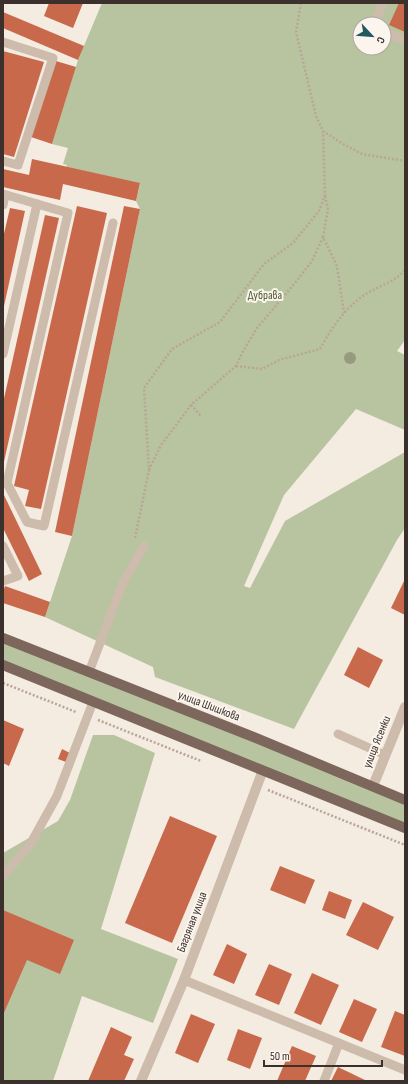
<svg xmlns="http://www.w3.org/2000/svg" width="408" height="1084" font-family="'Sofia Sans Condensed',sans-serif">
  <rect width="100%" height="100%" fill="#f4ebe1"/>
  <g fill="#b8c4a0" fill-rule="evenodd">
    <path d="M102,3H405V340L397,351L405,355V430L356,409L284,495L244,586L250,588L285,521L405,452V528L397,540L294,729L155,677L153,667L45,617L72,536L140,209L136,201L140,184L66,167L67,165L63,164L68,148L52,144L78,60ZM360,24H384V48H360Z"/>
    <path d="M3,638L405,800V819L402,826L3,665Z"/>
    <path d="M93,735H114L155,753L101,929L178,959L153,1023L82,996L53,1081H3V853L58,821L70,800Z"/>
  </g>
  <g fill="#c8694b">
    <path d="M49,3H83L73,28L44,16Z"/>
    <path d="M399,3H405V32L389,25Z"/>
    <path d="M3,12L84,46L78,60L3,28Z"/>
    <path d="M3,51L44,62L14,157L3,154Z"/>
    <path d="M56,61L76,67L52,144L31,137Z"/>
    <path d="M32,159L140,183L136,201L63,184L60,200L3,187V169L29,175Z"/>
    <path d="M77,206L107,213L41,509L25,506L29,490L14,486Z"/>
    <path d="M124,206L140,209L72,536L55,532Z"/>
    <path d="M10,208L25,211L4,306L3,238Z"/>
    <path d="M45,215L59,218L3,466V403Z"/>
    <path d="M3,493L42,574L29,581L3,528Z"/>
    <path d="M405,579V615L391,608Z"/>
    <path d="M5,586L50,602L45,617L3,603V592Z"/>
    <path d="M358,647L383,660L369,688L344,675Z"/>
    <path d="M3,720L24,729L9,766L3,763Z"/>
    <path d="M62,749L70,753L66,762L58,759Z"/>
    <path d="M170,816L217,836L172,943L125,923Z"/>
    <path d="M280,866L315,880L305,904L270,890Z"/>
    <path d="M329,891L352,900L345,919L322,910Z"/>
    <path d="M363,902L394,917L378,950L346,935Z"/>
    <path d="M3,910L74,940L60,974L27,960L3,1015Z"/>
    <path d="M227,944L247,954L234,984L213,975Z"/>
    <path d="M269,964L292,974L279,1005L255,995Z"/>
    <path d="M312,973L339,985L321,1025L294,1013Z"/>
    <path d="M354,999L377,1009L362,1042L339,1032Z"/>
    <path d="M395,1011L405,1015V1056L381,1047Z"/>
    <path d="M191,1014L215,1024L198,1063L175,1053Z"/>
    <path d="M111,1027L132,1037L124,1055L134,1059L124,1081H88Z"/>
    <path d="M238,1029L262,1038L250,1069L227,1060Z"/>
    <path d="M292,1046L316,1056L305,1081H277Z"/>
    <path d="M338,1067L367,1081H331Z"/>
  </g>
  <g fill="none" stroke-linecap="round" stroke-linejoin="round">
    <g stroke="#b9a596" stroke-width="2.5" stroke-dasharray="2 2" stroke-linecap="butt">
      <path d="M301,3L296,32L316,116L323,131L343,144L362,154L405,161"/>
      <path d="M325,196L328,209L323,237L337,266L344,313"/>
      <path d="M236,366L262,369L279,360L320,349C331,329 344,309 363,296C377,286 392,284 405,270"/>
      <path d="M191,405L202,417"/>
      <path d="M149,470L161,445L191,405L236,366L242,353L257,328L295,283L312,261L323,237"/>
      <path d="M135,538L149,470L144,388L172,349L220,322L264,264L293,243L319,211L325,195L323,131"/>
      <path d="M3,683L76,712"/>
      <path d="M98,720L201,761"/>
      <path d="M268,790L405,845"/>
    </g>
    <g stroke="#cdbbac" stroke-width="9">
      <path d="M374,24L383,3"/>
      <path d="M384,32L405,40"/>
      <path d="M3,42L53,58L18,165L3,161"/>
      <path d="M3,194L68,213L7,483L27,522L44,526L113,223"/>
      <path d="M3,205L5,195"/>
      <path d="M3,354L37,204"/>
      <path d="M3,546L18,576L3,581"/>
      <path d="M89,672L122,585L144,546"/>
      <path d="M338,734L385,755"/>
      <path d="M3,876L31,843L57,796L93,702"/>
      <path d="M184,980L405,1070"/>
      <path d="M324,1081L339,1043"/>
    </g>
    <g stroke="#cdbbac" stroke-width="10">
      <path d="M373,786L405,707"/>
      <path d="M141,1081L184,980L263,770"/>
    </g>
    <g stroke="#7d675c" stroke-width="10">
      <path d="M3,638L256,738L405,800"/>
      <path d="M3,665L405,828"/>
    </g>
  </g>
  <circle fill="#969b7f" cx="350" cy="358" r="6"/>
  <g text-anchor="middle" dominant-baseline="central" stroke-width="4" stroke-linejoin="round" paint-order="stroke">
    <g font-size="12" fill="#4a5a2e" stroke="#fbf5ee">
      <text x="265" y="295">Дубрава</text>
    </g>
    <g font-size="12" fill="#3b302b" stroke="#fbf5ee">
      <text transform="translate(209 706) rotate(21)">улица Шишкова</text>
      <text transform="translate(377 742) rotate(-68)">улица Ясенки</text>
      <text transform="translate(192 922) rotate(-69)">Багряная улица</text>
    </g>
  </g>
  <rect width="408" height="1084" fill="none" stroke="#3b302b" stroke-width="8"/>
  <g transform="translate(372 36) rotate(116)"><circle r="19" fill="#fbf5ee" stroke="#aea6a0"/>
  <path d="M0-3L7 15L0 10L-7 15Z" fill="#1f5a5e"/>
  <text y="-6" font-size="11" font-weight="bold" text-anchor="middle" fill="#3b302b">С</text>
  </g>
  <path d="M264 1060v6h118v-6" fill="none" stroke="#3b302b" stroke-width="2"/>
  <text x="270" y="1060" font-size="12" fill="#3b302b" stroke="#fbf5ee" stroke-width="3" paint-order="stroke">50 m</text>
</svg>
